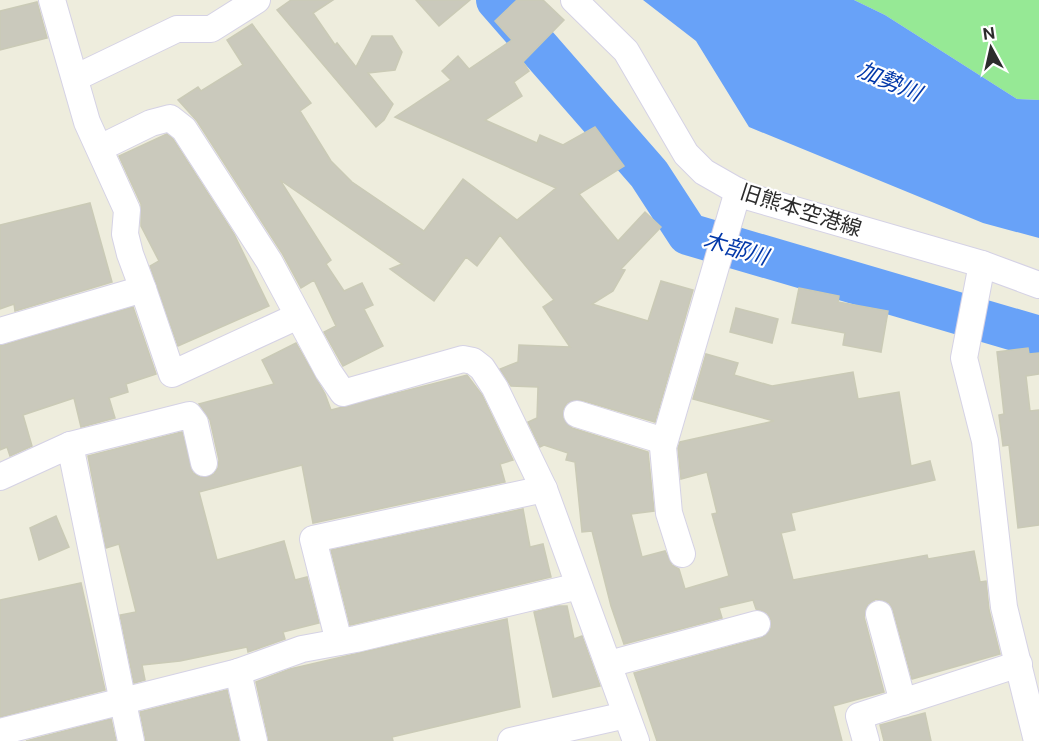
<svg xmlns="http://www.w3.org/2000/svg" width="1039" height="741" font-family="'Public Sans','Noto Sans JP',sans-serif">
  <rect width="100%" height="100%" fill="#eeeddd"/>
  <path fill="#96e995" d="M854,0H1039V100L1017,99L885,15Z"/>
  <path fill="#68a2f8" d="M643,0H854L885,15L1017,99L1039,100V238L983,223L749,127L696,41Z"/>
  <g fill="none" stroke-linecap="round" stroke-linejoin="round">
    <path stroke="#68a2f8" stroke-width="42" d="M497,0L649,174L688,234L1039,337"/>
  </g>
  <g fill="#cac9bc" stroke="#cacab6" stroke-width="1.5">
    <path d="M291,0H333L313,13L335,45L337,43L356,67L372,36H392L402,52L395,70L368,73L393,104L384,120L376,127L277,10Z"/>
    <path d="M416,0H470L439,26Z"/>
    <path d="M517,0H543L564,20L523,62L529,71L514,82L522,96L485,120L537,143L540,135L563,145L595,127L624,166L579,194L618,241L645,212L661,227L621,269L625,270L613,291L592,304L648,321L661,281L693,290L655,422L581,400L567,403L563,410V418L572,428L648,452L654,511L631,514L642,557L665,551L672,565L679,569L685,589L729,576L712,514L717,513L707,472L681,479L678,448L680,442L774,421L693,399L706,354L738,363L734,375L772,386L853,372L858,399L899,392L911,466L930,461L935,480L791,513L795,530L781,533L793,580L927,555L928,559L974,551L980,582L986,581L989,610L1000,654L912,679L893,610L889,603L876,599L868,604L864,617L884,692L833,706L842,741H657L634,673L761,638L771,628V620L767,613L756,609L753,600L719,608L722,618L624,644L611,606L592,531L582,532L575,462L566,460L568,453L544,445L540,447L528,422L537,418L538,387L511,386L500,369L518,362L519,345L570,347L543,307L554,300L500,235L477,266L466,257L434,301L390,269L402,264L280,180L331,260L326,264L344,291L362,283L373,305L364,309L383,346L343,366L324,332L336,326L314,280L301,288L282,253L197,121L178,100L198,87L201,91L243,65L227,40L252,24L311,103L300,111L331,161L352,182L424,231L463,179L517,220L556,188L395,117L451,80L442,71L458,56L469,69L512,40L495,21Z"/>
    <path d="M37,2L47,38L0,50V11Z"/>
    <path d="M167,134L173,139L234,234L269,306L178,346L150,266L159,261L141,226V204L119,156Z"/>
    <path d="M90,203L112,282L15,311L14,304L0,309V225Z"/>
    <path d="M799,288L839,296L838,302L888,311L881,352L843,345L845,333L792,323Z"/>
    <path d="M133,307L156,374L126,384L128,392L109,398L115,418L81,427L74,398L23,415L32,446L10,456L7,447L0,450V346Z"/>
    <path d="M736,308L778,319L772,343L730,332Z"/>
    <path d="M296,343L325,394L331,410L467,375L482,395L513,460L500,464L505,482L313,523L302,465L199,492L217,560L284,541L295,580L307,577L319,623L283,632L285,639L248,652L247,647L180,661L142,665L145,680L134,683L120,615L136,612L119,544L106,548L88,456L182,432L193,473L200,477L214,474L218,468L219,460L210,420L199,404L274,384L262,360Z"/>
    <path d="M1028,348L1029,354L1039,353V374L1026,376L1030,411L1039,410V525L1018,528L1009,445L1003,446L999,415L1004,414L997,352Z"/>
    <path d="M523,509L530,547L543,544L551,577L350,625L331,550Z"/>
    <path d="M56,516L69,547L39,560L30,528Z"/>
    <path d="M81,583L105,690L0,717V600Z"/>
    <path d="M558,606H567L574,639L582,636L600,686L553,697L534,612Z"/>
    <path d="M507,619L520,707L392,737L393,741H269L256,682L290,669Z"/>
    <path d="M227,690L239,741H146L140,712Z"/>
    <path d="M925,713L931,741H884L880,725Z"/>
    <path d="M111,719L116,741H26Z"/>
  </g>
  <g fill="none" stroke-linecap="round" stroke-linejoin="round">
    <defs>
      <g id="minor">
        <path d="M574,0L626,51L686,154L704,172L746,196L982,264L1039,285"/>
        <path d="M75,78L177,29H211L257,0"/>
        <path d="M100,148L151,123L170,118L184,129L269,261L328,371L343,393L463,359L473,361L482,368L495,388L544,489L636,741"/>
        <path d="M982,264L964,358L985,441L1004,607L1037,741"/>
        <path d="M143,289L172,374L298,316"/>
        <path d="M0,331L143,289L130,254L125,234L127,210L87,122L52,0"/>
        <path d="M577,414L664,441"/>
        <path d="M70,445L189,415L195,423L204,463"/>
        <path d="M0,477L70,445L131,741"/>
        <path d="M682,554L669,513L663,447L738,191"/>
        <path d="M879,614L903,702"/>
        <path d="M339,642L313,539L544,489"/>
        <path d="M609,664L757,624"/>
        <path d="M238,672L254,741"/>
        <path d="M0,732L238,672L302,649L356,639L579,586"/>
        <path d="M511,741L626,715"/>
        <path d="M866,741L859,716L1019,664"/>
      </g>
    </defs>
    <use href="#minor" stroke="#d5d2e5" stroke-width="28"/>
    <use href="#minor" stroke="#fff" stroke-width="26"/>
  </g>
  <g text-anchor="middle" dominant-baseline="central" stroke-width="4.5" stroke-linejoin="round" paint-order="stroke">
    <g font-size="21" fill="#2c2c2c" stroke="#fff">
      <text transform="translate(801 210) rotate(18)">旧熊本空港線</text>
    </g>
    <g font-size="22" font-style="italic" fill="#0238a9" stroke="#fff">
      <text transform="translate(890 81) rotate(23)">加勢川</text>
      <text transform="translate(736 248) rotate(16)">木部川</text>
    </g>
  </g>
  <g transform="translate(991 48) rotate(352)" stroke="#ffffff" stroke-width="4.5" paint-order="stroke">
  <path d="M0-4.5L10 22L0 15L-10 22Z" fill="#2c2c2c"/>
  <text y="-9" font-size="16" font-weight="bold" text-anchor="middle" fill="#2c2c2c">N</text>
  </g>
</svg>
